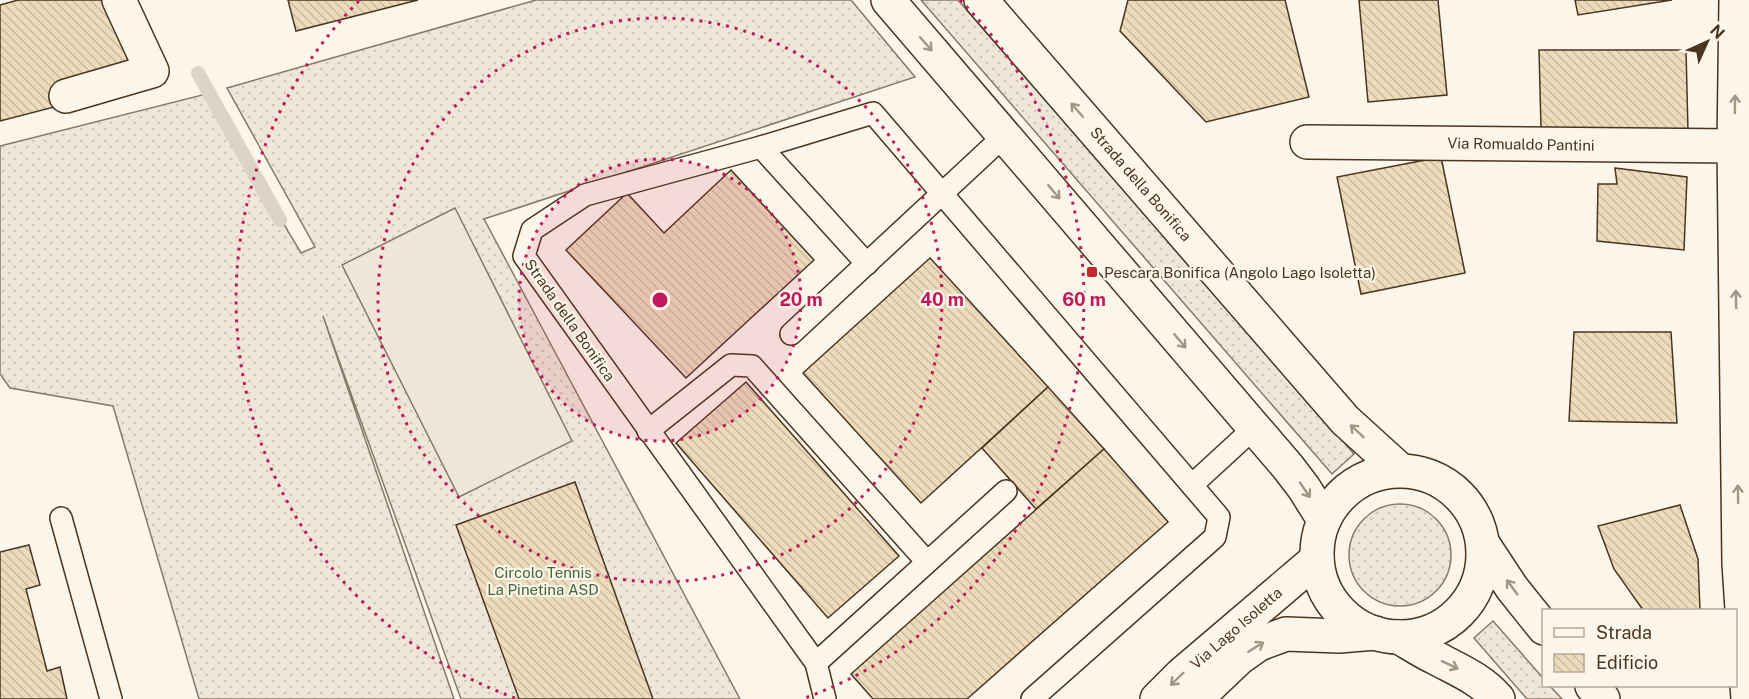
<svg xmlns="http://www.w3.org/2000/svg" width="1749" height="699" font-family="'Public Sans',sans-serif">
  <defs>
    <pattern id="grass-dots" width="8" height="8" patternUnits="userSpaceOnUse" patternTransform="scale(1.5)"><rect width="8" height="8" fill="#ede6d9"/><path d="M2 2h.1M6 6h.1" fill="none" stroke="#cdc6ba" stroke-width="1.8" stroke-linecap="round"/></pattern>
    <pattern id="building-back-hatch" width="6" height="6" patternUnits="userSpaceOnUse" patternTransform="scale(1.5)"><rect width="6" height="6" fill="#ecdcbc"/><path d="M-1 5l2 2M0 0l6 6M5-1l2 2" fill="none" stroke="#ccbda1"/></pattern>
  </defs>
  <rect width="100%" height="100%" fill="#fbf6e9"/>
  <g fill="url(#grass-dots)" stroke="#887966" stroke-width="1.5">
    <path d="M536,0H851L915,77L484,219L740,699H461L323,316L454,699H199L113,406L10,388L0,374V146L206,94L301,253L315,247L227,88Z"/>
    <path d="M921,0H958L1354,454L1332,474Z"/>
    <circle cx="1400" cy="555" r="51"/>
    <path d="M1493,621L1543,678L1544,686H1550L1562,699H1527L1474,638Z"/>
  </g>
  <path fill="#ede6d9" stroke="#887966" stroke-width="1.5" d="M455,208L572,441L459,497L342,265Z"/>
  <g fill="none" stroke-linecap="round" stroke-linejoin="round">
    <path stroke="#dcd4c6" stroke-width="14" d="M198,73L280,220"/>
  </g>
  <g fill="url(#building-back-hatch)" stroke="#4a3520" stroke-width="1.5">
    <path d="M18,0H111L135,86L0,121V5Z"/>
    <path d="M288,0H418L296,31Z"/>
    <path d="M1128,0H1285L1309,97L1206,122L1120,31Z"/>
    <path d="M1359,0H1438L1447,95L1368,102Z"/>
    <path d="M1575,0H1672L1578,15Z"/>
    <path d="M1539,50H1686L1688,131L1541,128Z"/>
    <path d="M1441,157L1465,273L1361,294L1337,177Z"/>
    <path d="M1615,168L1687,177L1684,250L1597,241L1598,184H1617Z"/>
    <path d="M731,170L814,260L686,378L566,250L627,193L664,233Z"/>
    <path d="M930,258L1048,387L921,503L803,373Z"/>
    <path d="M1574,332H1671L1677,423L1569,421Z"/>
    <path d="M746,382L899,556L828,618L676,443Z"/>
    <path d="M1048,387L1104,449L1036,509L982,448Z"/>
    <path d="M1104,449L1168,522L967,699H873L851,674Z"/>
    <path d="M575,482L653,699H519L456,525Z"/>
    <path d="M1680,505L1698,559L1700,610H1643L1614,569L1598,526Z"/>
    <path d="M29,545L40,585L26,589L47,671L60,667L67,699H0V552Z"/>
  </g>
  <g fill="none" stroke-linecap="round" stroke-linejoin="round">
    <defs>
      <g id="lane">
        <path d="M761,147L585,195L532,230L524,256L816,663L825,699"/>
        <path d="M867,264L761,147L873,113L1219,517L1215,537L1032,699"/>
        <path d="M791,334L1005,135"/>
        <path d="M648,431L731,365L752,366L927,562"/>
        <path d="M1192,485L1254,428"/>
        <path d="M61,518L111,699"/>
        <path d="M816,663L1006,491"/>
      </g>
      <g id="street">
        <path d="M1736,0L1734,146L1739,564L1748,699"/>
        <path d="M66,96L152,71L119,0"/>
        <path d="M1307,142L1734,146"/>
        <path d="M1157,699L1182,674L1317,559"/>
        <path d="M1196,699L1239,658L1259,644L1286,634L1339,636L1375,633"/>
      </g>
      <g id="secondary">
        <path d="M888,0L1288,467L1304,488L1324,520"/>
        <path d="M981,0L1345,420L1400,470"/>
        <circle cx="1400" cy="554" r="83"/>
        <path d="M1483,544L1512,588L1544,628"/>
        <path d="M1399,637C1411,644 1423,652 1436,658C1458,670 1481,679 1498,699"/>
        <path d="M1592,686L1603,699"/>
      </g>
    </defs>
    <use href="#lane" stroke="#4a3520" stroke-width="24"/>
    <use href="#street" stroke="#4a3520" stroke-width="36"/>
    <use href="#secondary" stroke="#4a3520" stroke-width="36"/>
    <use href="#lane" stroke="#fbf6e9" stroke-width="21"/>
    <use href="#street" stroke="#fbf6e9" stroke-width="33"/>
    <use href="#secondary" stroke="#fbf6e9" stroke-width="33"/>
  </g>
  <defs><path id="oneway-shaft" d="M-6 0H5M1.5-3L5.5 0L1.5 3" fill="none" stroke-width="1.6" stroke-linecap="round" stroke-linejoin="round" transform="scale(1.5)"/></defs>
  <g stroke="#a29684">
    <use href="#oneway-shaft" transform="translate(926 44) rotate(49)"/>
    <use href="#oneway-shaft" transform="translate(1735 104) rotate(-89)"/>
    <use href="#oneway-shaft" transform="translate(1077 110) rotate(-131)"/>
    <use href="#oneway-shaft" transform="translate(1054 192) rotate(50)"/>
    <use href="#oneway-shaft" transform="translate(1736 299) rotate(-91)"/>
    <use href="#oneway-shaft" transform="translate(1180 341) rotate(50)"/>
    <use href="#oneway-shaft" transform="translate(1357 431) rotate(-137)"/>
    <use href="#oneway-shaft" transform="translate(1305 490) rotate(56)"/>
    <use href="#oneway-shaft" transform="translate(1738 494) rotate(-91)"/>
    <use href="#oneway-shaft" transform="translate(1512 587) rotate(-126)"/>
    <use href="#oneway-shaft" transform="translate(1256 647) rotate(-32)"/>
    <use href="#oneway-shaft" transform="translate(1450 665) rotate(25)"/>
    <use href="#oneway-shaft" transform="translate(1177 679) rotate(136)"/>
  </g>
  <circle cx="660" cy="300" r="141" fill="#c2185b" fill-opacity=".12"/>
  <g fill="none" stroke="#c2185b" stroke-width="3" stroke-dasharray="3 6">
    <circle cx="660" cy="300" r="141"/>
    <circle cx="660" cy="300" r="282"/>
    <path d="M515 698A424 424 0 0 1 360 0M960 0A424 424 0 0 1 805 698"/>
  </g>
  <rect fill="#c62828" stroke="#fbf6e9" stroke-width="2" x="1086" y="266" width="12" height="12" rx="3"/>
  <g text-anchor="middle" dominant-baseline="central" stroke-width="4.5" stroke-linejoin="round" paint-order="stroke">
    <g font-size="15" fill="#4a3520" stroke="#fbf6e9">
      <text transform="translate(1521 144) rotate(1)">Via Romualdo Pantini</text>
      <text transform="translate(1141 184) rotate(49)">Strada della Bonifica</text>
      <text transform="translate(570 320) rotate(55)">Strada della Bonifica</text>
      <text transform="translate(1236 628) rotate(-41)">Via Lago Isoletta</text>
    </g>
    <g font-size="15" fill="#4a3520" stroke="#fbf6e9" text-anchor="start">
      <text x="1104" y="272">Pescara Bonifica (Angolo Lago Isoletta)</text>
    </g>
    <g font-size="15" fill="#436837" stroke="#fbf6e9">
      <text x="543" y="572">Circolo Tennis<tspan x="543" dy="17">La Pinetina ASD</tspan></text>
    </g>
  </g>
  <circle cx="660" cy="300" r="9" fill="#c2185b" stroke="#fbf6e9" stroke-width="3"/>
  <g font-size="18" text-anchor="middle" font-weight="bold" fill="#c2185b" stroke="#fbf6e9" stroke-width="4.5" stroke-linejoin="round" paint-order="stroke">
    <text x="801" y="306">20 m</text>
    <text x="942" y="306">40 m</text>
    <text x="1084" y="306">60 m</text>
  </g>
  <rect x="1542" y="609" width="195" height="78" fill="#fbf6e9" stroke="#b4a999" stroke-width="1.5"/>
  <rect x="1554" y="628" width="30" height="9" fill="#fbf6e9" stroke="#b4a999" stroke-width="1.5"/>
  <text x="1596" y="639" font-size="18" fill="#4a3520">Strada</text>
  <rect x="1554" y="654" width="30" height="18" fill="url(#building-back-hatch)" stroke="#b4a999" stroke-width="1.5"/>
  <text x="1596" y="669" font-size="18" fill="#4a3520">Edificio</text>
  <g transform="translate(1707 42) rotate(45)" stroke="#fbf6e9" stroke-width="4.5" paint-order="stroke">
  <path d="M0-4.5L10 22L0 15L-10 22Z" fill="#4a3520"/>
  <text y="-9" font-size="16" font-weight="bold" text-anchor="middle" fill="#4a3520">N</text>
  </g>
</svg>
